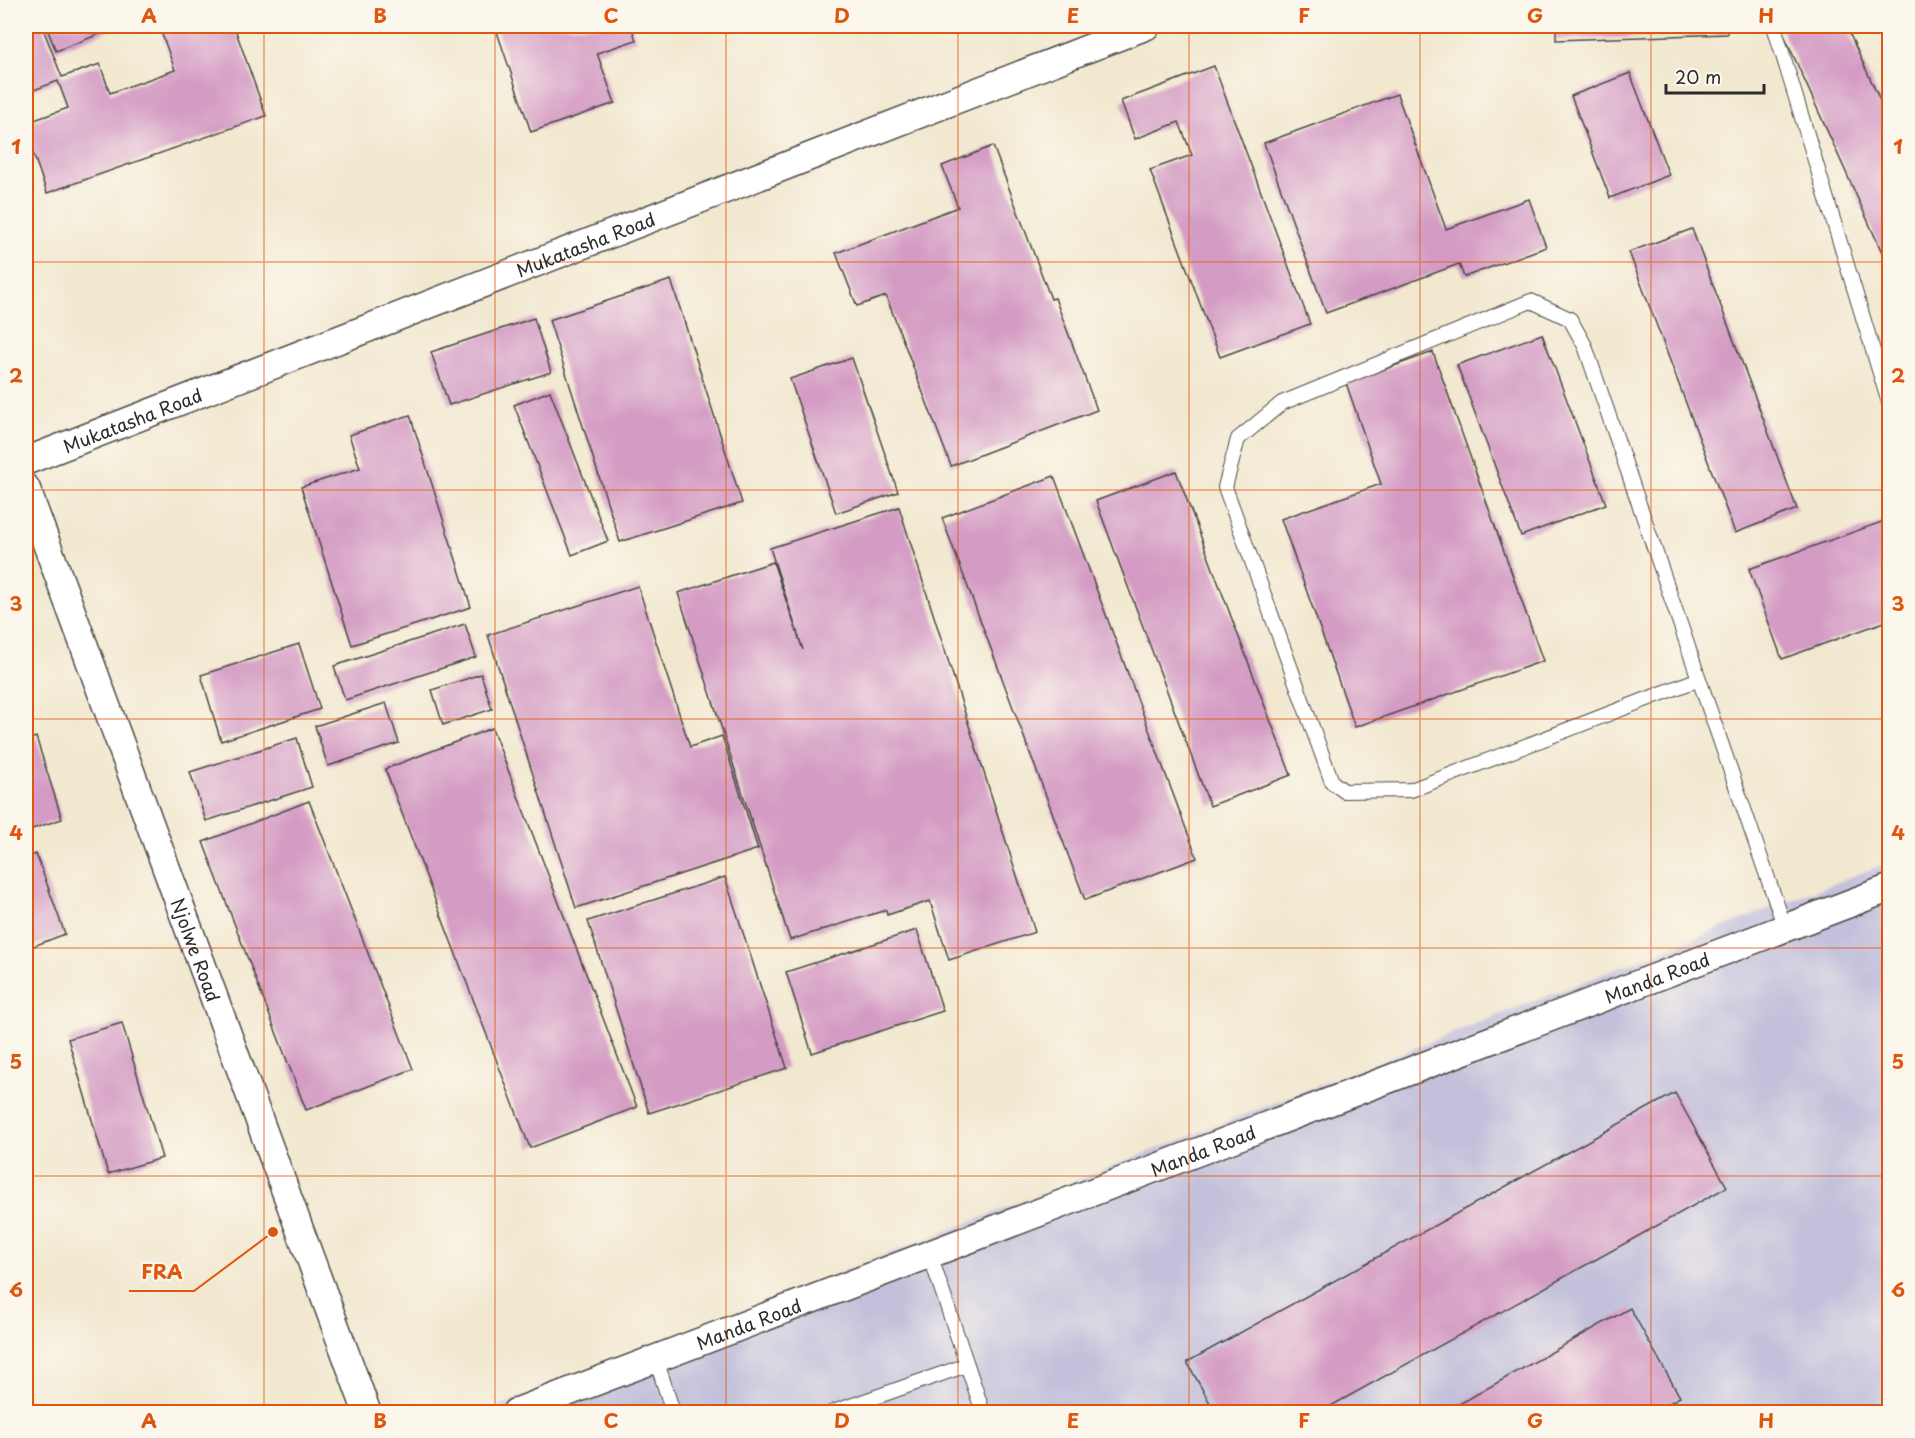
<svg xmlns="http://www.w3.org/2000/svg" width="1915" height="1438" font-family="'Playpen Sans',sans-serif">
  <rect width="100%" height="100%" fill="#fbf7ec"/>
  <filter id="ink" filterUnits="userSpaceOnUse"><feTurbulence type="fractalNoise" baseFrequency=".0167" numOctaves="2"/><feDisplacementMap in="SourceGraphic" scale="12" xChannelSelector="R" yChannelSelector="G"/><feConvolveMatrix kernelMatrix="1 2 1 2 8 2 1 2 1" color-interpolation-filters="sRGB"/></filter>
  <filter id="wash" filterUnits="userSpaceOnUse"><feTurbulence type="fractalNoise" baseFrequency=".008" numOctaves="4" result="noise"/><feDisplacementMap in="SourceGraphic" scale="24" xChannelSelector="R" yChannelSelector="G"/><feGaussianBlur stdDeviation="1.35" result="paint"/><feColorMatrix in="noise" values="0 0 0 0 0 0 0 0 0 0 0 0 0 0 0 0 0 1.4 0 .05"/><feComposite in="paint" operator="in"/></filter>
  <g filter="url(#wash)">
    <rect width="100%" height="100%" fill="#f2e8d0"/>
    <path fill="#c3c0db" d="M1889,862V1412H485Z"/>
    <g id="blocks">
      <g fill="#d49cc4">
        <path d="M42,26L62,77L100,64L110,93L175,70L159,26H234L266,116L47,193L26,133V123L68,108L58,81L26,93V32Z"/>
        <path d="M46,26H120L56,51Z"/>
        <path d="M495,26H631L636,40L597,53L615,103L531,132Z"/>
        <path d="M1556,26H1727V34L1556,40Z"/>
        <path d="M1780,26H1846L1890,122V270Z"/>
        <path d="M1214,66L1310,324L1220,357L1150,170L1192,155L1179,122L1135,139L1121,101Z"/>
        <path d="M1630,73L1669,175L1610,198L1571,96Z"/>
        <path d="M1397,94L1446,229L1529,199L1546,247L1464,277L1459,264L1326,313L1264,143Z"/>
        <path d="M993,146L1051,299L1055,298L1097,410L951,466L886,296L857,306L836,253L958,207L942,166Z"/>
        <path d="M1692,229L1797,509L1735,533L1629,252Z"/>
        <path d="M671,280L742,503L620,542L549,320Z"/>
        <path d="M534,318L551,372L449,405L431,352Z"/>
        <path d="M1542,334L1606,504L1521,536L1457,365Z"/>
        <path d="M1433,352L1543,661L1355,727L1281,519L1381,484L1346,383Z"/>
        <path d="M852,358L898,492L836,513L790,379Z"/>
        <path d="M550,391L608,541L572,555L514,405Z"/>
        <path d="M410,415L471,607L352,645L301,487L360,468L349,435Z"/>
        <path d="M1176,471L1291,775L1210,806L1096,501Z"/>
        <path d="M1054,476L1197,858L1085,900L942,518Z"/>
        <path d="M899,507L1035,932L949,960L930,901L887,915L886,910L790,940L678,593L773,562L803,650L770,548Z"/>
        <path d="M1890,519V620L1782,659L1749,569Z"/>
        <path d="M638,586L690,747L722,736L758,849L576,908L488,635Z"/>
        <path d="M465,624L476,657L345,700L334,666Z"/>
        <path d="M299,644L320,709L221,741L201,675Z"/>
        <path d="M481,674L492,709L443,725L432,690Z"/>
        <path d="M26,698L32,714L26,717Z"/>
        <path d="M386,703L399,743L328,766L315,726Z"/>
        <path d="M492,728L637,1107L530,1148L385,769Z"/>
        <path d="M36,737L62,819L26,831V741Z"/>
        <path d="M297,738L312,787L206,821L190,772Z"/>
        <path d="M309,801L413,1069L306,1110L203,842Z"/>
        <path d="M36,854L65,934L26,949V858Z"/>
        <path d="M725,877L787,1068L649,1113L588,921Z"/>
        <path d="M917,930L943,1011L812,1053L786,972Z"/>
        <path d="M122,1023L162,1158L108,1174L68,1039Z"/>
        <path d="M1675,1093L1727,1187L1320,1412H1215L1187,1362Z"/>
        <path d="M1630,1308L1680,1397L1653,1412H1445Z"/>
      </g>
    </g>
  </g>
  <g filter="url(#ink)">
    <use href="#blocks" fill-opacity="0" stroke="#494744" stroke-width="1.5"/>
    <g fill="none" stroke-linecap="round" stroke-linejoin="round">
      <defs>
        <g id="lane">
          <path d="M1774,26L1890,406"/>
          <path d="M1699,679L1411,790L1344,791L1332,782L1225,487L1238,439L1282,403L1531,301L1570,319L1585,346L1699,679L1785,928"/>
          <path d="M930,1255L983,1412"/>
          <path d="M656,1359L673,1412"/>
          <path d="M833,1412L967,1365"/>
        </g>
        <g id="street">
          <path id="s1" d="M26,461L1146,26"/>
          <path id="s2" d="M26,488L367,1412"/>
          <path id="s3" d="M516,1412L1890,888"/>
        </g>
      </defs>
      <use href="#lane" stroke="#494744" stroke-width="16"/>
      <use href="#street" stroke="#494744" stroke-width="30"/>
      <use href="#lane" stroke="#fff" stroke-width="14"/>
      <use href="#street" stroke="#fff" stroke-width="27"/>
    </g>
  </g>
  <path fill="none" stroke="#df570e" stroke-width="1.5" stroke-opacity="0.55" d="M264,26V1412M495,26V1412M726,26V1412M958,26V1412M1189,26V1412M1420,26V1412M1651,26V1412M26,262H1890M26,490H1890M26,719H1890M26,948H1890M26,1176H1890"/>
  <g text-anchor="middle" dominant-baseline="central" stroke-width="4.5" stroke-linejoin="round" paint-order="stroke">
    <g font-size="18" fill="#2b2b2b" stroke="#fbf7ec">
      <text stroke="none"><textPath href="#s1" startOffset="600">Mukatasha Road</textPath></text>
      <text stroke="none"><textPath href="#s1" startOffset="114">Mukatasha Road</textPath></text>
      <text stroke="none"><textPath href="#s2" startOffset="492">Njolwe Road</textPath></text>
      <text stroke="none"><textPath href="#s3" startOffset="1221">Manda Road</textPath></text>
      <text stroke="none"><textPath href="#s3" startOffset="735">Manda Road</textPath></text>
      <text stroke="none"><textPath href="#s3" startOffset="249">Manda Road</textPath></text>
    </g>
  </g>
  <path fill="none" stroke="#df570e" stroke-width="2" d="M273 1232L194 1291H129"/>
  <circle fill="#df570e" stroke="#fbf7ec" stroke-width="2" cx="273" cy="1232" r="6"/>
  <g font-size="20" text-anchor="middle" font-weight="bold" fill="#df570e" stroke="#fbf7ec" stroke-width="4.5" stroke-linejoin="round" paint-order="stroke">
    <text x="162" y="1279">FRA</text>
  </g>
  <rect width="1915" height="1438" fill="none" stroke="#fbf7ec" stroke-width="66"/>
  <path d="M1666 84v9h98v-9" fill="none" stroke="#2b2b2b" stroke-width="3"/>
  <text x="1675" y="84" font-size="18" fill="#2b2b2b" stroke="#fbf7ec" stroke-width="4.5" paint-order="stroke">20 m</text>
  <rect x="33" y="33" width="1849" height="1372" fill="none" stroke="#df570e" stroke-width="2"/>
  <g font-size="20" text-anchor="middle" font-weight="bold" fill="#df570e">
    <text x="149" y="23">A</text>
    <text x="380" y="23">B</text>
    <text x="611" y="23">C</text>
    <text x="842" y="23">D</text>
    <text x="1073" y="23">E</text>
    <text x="1304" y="23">F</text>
    <text x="1535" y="23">G</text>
    <text x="1766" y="23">H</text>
    <text x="16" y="154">1</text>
    <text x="1898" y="154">1</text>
    <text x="16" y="383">2</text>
    <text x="1898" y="383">2</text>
    <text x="16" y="611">3</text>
    <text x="1898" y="611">3</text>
    <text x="16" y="840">4</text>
    <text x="1898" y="840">4</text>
    <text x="16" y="1069">5</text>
    <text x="1898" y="1069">5</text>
    <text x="16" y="1297">6</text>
    <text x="1898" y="1297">6</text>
    <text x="149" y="1428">A</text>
    <text x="380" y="1428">B</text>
    <text x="611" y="1428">C</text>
    <text x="842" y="1428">D</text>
    <text x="1073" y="1428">E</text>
    <text x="1304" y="1428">F</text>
    <text x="1535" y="1428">G</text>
    <text x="1766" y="1428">H</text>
  </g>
</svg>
